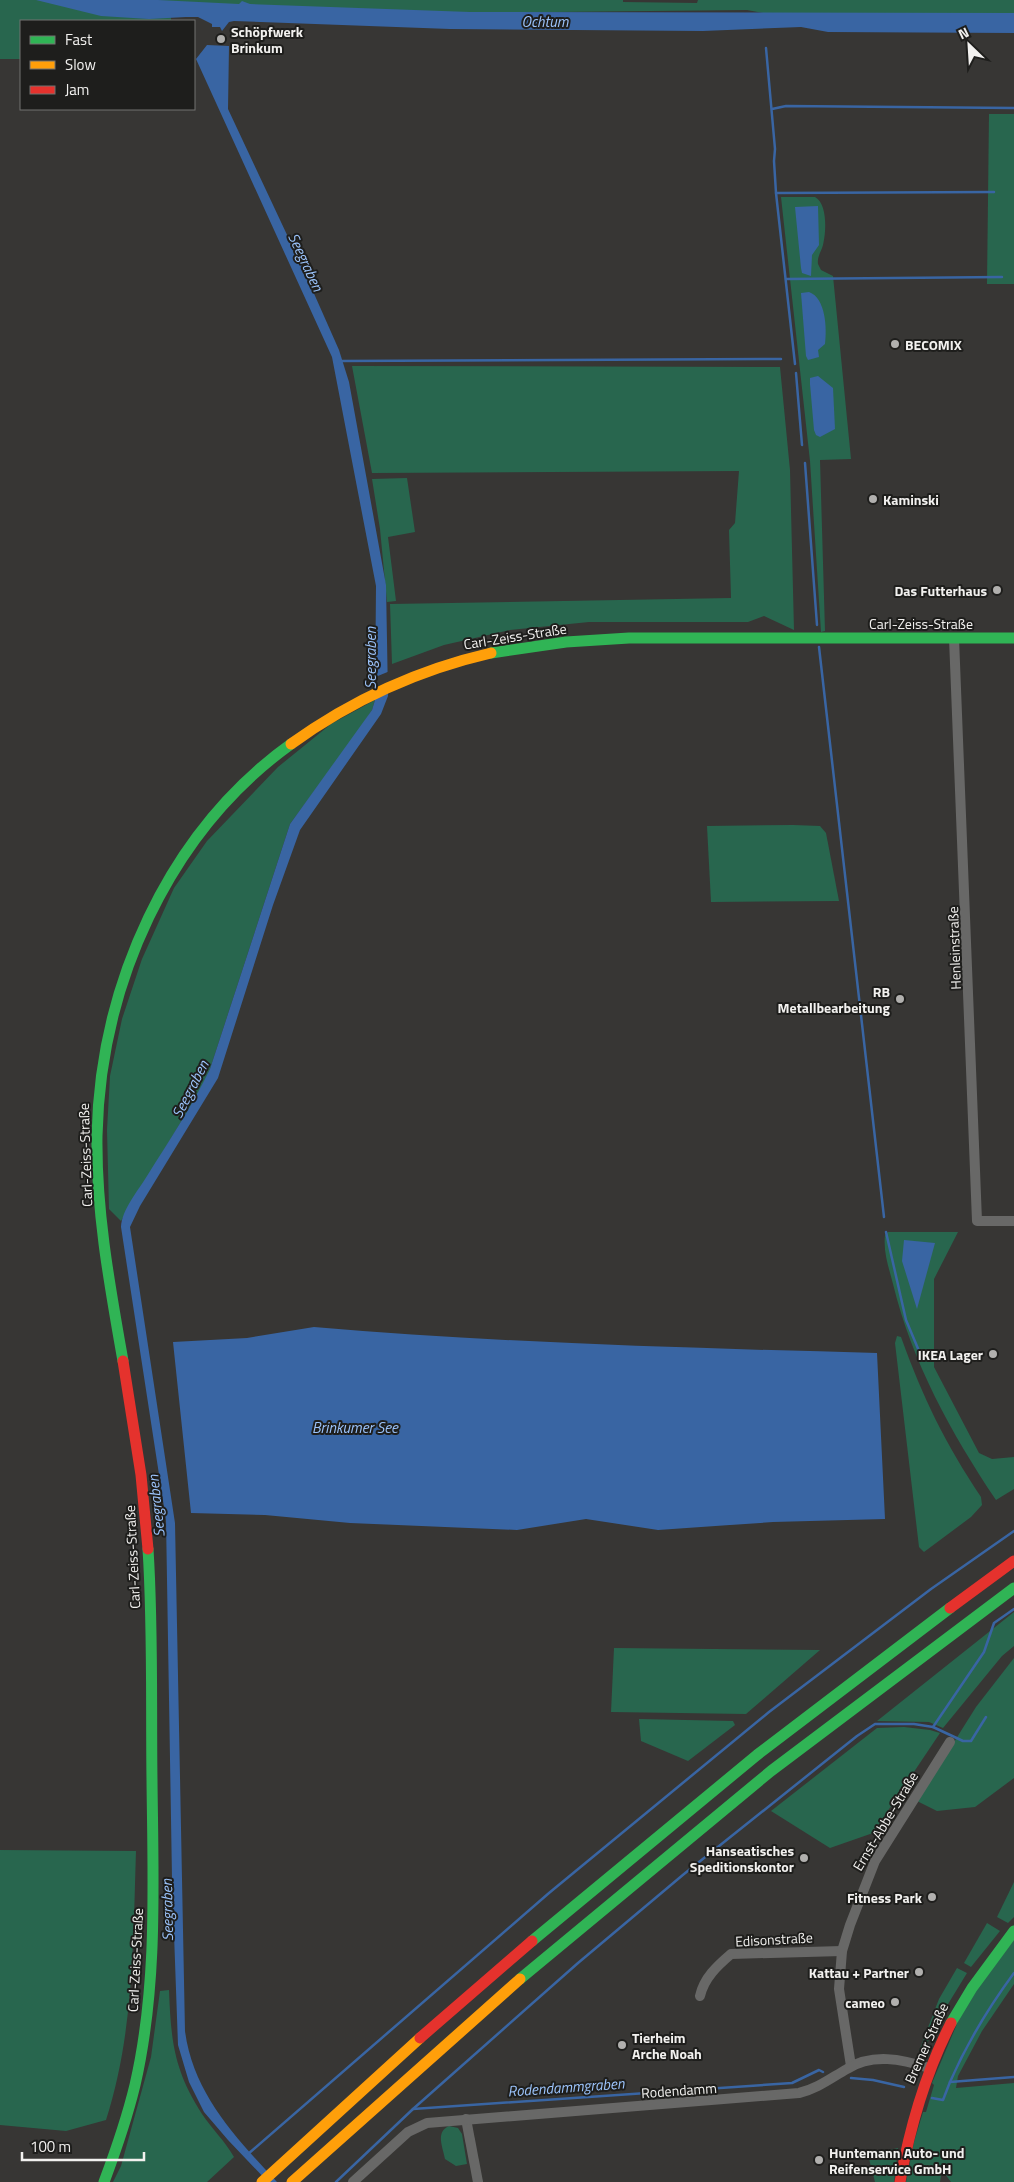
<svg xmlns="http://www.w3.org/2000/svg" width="1014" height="2182" font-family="'Titillium Web',sans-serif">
  <rect width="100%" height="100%" fill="#373634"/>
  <g fill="#28664e">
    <path d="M0,0H51L171,17V21H21V59H0Z"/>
    <path d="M122,0H623V2L697,3L698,0H1014V13H763L747,10L452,13Z"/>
    <path d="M989,114H1014V284H987Z"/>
    <path d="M781,197H815C828,204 826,233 823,245C821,252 817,257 818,264L821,270L833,276L851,459L820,460L825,631L821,632L810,461Z"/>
    <path d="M352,366L780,367L790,470L794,630L764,616L748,622H589L510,630L444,645L392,664L390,604L731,598L729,530L735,523L739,471L372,473Z"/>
    <path d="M407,478L415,532L388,537L396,601L387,602L380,529L372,479Z"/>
    <path d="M375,700L372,710L356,734L290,824L210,1069L199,1092L121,1221L109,1209L107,1130L110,1076L122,1019L142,959L174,888L207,841L278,767L331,724Z"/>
    <path d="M793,825L820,826L826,833L839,901L711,902L707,826Z"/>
    <path d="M888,1232H958L934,1279V1367L979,1453L992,1459L1014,1457V1489L996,1500C951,1433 912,1362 893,1284C889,1268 883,1252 885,1235Z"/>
    <path d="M897,1336L901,1337C923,1398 945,1443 981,1497L982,1505L971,1517L924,1552L919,1547L895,1343Z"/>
    <path d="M1014,1612V1646L1002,1656L943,1728L929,1722L877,1721Z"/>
    <path d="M614,1648L820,1650L746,1714L611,1712Z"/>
    <path d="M1014,1658V1778L975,1807L937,1811L917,1801L976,1707Z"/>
    <path d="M639,1719L733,1721L735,1725L688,1761L641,1741Z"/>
    <path d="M904,1727L930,1730L940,1733L873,1833L830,1848L771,1811L877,1728Z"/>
    <path d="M0,1850L136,1851C133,1942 134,2033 106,2120L66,2131L0,2125Z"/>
    <path d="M1014,1882V1917L1008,1923L997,1917Z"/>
    <path d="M987,1923L1000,1931L971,1967L964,1963Z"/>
    <path d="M1014,1940V1984L982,2031L958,2076L956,2088L1014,2083V2182H951L942,2170L940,2182H906L914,2142L923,2112H926L934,2085L932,2083L962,2012L979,1985Z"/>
    <path d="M957,1968L967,1973L934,2027L925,2049L919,2051L939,1999Z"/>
    <path d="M169,1990C171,2042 174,2070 202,2114C212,2129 225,2141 234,2157L207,2182H113L121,2166L151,2057L160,1991Z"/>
    <path d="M449,2126L458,2128L462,2134L467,2164L456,2166L445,2159C443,2147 435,2132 449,2126Z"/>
    <path d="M898,2148L894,2182H875L868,2155Z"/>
  </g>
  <g fill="#3965a3">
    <path d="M36,0H158L239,4L242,1L250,4L470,12L1014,13V33L828,32L801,27L703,31L450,29L234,21L229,22L222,31L220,27H212V24L198,17H186L149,19L101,16Z"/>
    <path d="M207,45L229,46L228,109L304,271L339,350L349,382L386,585L388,696L381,714L300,830L273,905L218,1078L140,1206L130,1227L175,1523L185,2031C193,2093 236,2138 277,2182H268L228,2140L204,2112L189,2082L178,2045L172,1878L166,1520L121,1227C122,1209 138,1191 147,1176C169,1141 192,1106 210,1069L290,824L372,710L375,700L376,586L332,357L196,59Z"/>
    <path d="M818,206L819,245L812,255L811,276L802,273L801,268L795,207Z"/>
    <path d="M809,292C826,298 827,329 825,344L818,350L819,357L808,360L806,356L801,293Z"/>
    <path d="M818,376L833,388L835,429L820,437L816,435L814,430L810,384V378Z"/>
    <path d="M904,1240L935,1243L917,1309L902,1261Z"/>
    <path d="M314,1327C501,1343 689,1348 877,1353L885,1519L773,1522L658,1530L586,1519L517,1530L350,1523L265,1515L191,1513L173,1342L247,1338Z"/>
  </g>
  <path fill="#373634" d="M390,671V691L373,699V678Z"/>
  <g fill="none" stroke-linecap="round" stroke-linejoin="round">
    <g stroke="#3965a3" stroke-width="2.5">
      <path d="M766,48L775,149L774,161L776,193L795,364"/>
      <path d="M772,109L786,106L1014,108"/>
      <path d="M776,193L994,192"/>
      <path d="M786,279L1002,277"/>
      <path d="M340,361L781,359"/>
      <path d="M796,373L802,445"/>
      <path d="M805,463L817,625"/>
      <path d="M819,647L884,1217"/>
      <path d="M886,1232L906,1320L919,1351"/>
      <path d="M933,1727L984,1652L994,1623L1014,1609"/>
      <path d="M851,2078L873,2080L904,2087"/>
      <path d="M950,2082C967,2043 989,2007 1014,1973"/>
      <path d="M932,2098L943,2100L950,2082L1014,2077"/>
      <path d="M413,2109L578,1963L684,1874L857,1736L875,1724H914L933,1727L963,1741H971L986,1717"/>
      <path d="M248,2154L549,1893L769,1712L931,1589L1014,1531"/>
      <path d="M336,2182L413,2109L792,2083L819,2070L823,2072"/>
    </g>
    <g stroke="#686867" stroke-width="10">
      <path d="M954,638L977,1221H1014"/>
      <path d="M700,1996C704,1978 717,1966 731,1954L842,1951"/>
      <path d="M851,2066L839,1989L842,1951L850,1925L875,1861L950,1742"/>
      <path d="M466,2119L478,2182"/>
      <path d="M353,2182L408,2132L427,2123L799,2093C817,2089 831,2078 847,2069C872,2053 902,2059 929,2068"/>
    </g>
    <g stroke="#30b455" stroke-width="11">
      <path d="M491,653L566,642L629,638H1014"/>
      <path d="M123,1361C110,1287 96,1212 97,1136C100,987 167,833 291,744"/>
      <path d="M532,1941L757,1755L950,1608"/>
      <path d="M520,1979L771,1771L1014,1588"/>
      <path d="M951,2023L972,1988L1014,1931"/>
      <path d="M104,2182C116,2150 127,2118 135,2085C158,1985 153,1881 152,1780C151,1703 153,1626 148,1549"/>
    </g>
    <g stroke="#ff9f0a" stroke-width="11">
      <path d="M291,744C352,700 417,670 491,653"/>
      <path d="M262,2182L420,2038"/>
      <path d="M292,2182L520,1979"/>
    </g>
    <g stroke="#e5322d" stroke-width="11">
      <path d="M123,1361L141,1475L148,1549"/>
      <path d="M950,1608L1014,1561"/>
      <path d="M420,2038L532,1941"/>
      <path d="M900,2182C910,2126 925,2074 951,2023"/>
    </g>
  </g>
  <g fill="#b1b0ae" stroke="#1e1e1c" stroke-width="2">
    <circle cx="221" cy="39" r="5"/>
    <circle cx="895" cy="344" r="5"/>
    <circle cx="873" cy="499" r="5"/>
    <circle cx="997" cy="590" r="5"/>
    <circle cx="900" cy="999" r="5"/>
    <circle cx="993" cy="1354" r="5"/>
    <circle cx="804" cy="1858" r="5"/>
    <circle cx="932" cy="1897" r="5"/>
    <circle cx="919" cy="1972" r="5"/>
    <circle cx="895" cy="2002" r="5"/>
    <circle cx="622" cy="2045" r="5"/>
    <circle cx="819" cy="2160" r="5"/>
  </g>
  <g text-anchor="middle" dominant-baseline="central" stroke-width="4" stroke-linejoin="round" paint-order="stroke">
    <g font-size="14" font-weight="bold" fill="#f2f1ef" stroke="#1e1e1c" text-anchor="end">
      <text x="231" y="31" text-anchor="start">Schöpfwerk<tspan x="231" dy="16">Brinkum</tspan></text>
      <text x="905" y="344" text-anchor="start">BECOMIX</text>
      <text x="883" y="499" text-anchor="start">Kaminski</text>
      <text x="987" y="590">Das Futterhaus</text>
      <text x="890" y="991">RB<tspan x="890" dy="16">Metallbearbeitung</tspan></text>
      <text x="983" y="1354">IKEA Lager</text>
      <text x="794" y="1850">Hanseatisches<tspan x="794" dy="16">Speditionskontor</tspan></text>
      <text x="922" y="1897">Fitness Park</text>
      <text x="909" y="1972">Kattau + Partner</text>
      <text x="885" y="2002">cameo</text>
      <text x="632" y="2037" text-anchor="start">Tierheim<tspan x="632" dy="16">Arche Noah</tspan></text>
      <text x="829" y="2152" text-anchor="start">Huntemann Auto- und<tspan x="829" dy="16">Reifenservice GmbH</tspan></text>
    </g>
    <g font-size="14" fill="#f2f1ef" stroke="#1e1e1c">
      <text x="921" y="623">Carl-Zeiss-Straße</text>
      <text transform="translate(515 636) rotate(-9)">Carl-Zeiss-Straße</text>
      <text transform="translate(954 948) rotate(-92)">Henleinstraße</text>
      <text transform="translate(85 1155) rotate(-92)">Carl-Zeiss-Straße</text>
      <text transform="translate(132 1557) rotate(-93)">Carl-Zeiss-Straße</text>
      <text transform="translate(885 1821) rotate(-59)">Ernst-Abbe-Straße</text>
      <text transform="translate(774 1939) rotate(-3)">Edisonstraße</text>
      <text transform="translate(135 1960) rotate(-87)">Carl-Zeiss-Straße</text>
      <text transform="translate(926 2043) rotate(-66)">Bremer Straße</text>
      <text transform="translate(679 2090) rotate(-4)">Rodendamm</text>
    </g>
    <g font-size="15" font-style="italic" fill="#9cc4fc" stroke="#1e1e1c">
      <text x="545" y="21">Ochtum</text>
      <text transform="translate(306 262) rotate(65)">Seegraben</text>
      <text transform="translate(370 658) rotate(-90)">Seegraben</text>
      <text transform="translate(190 1089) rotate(-63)">Seegraben</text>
      <text x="355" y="1427">Brinkumer See</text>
      <text transform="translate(156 1506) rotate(-96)">Seegraben</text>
      <text transform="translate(167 1910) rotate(-91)">Seegraben</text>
      <text transform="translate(566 2087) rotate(-4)">Rodendammgraben</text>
    </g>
  </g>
  <rect x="20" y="20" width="175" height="90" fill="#1e1e1c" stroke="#737270"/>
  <rect x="30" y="36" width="25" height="8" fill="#30b455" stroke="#737270"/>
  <text x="65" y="45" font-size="15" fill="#f2f1ef">Fast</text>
  <rect x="30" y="61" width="25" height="8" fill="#ff9f0a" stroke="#737270"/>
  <text x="65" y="70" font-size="15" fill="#f2f1ef">Slow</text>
  <rect x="30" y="86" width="25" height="8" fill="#e5322d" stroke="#737270"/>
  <text x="65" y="95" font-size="15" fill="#f2f1ef">Jam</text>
  <g transform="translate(969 45) rotate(335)" stroke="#1e1e1c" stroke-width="4" paint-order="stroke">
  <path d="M0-4L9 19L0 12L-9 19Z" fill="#f2f1ef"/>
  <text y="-8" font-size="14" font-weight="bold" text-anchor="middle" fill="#f2f1ef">N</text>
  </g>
  <path d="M22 2152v8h122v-8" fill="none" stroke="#f2f1ef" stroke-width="2.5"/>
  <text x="30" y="2152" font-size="15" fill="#f2f1ef" stroke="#1e1e1c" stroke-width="4" paint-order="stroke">100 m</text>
</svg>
